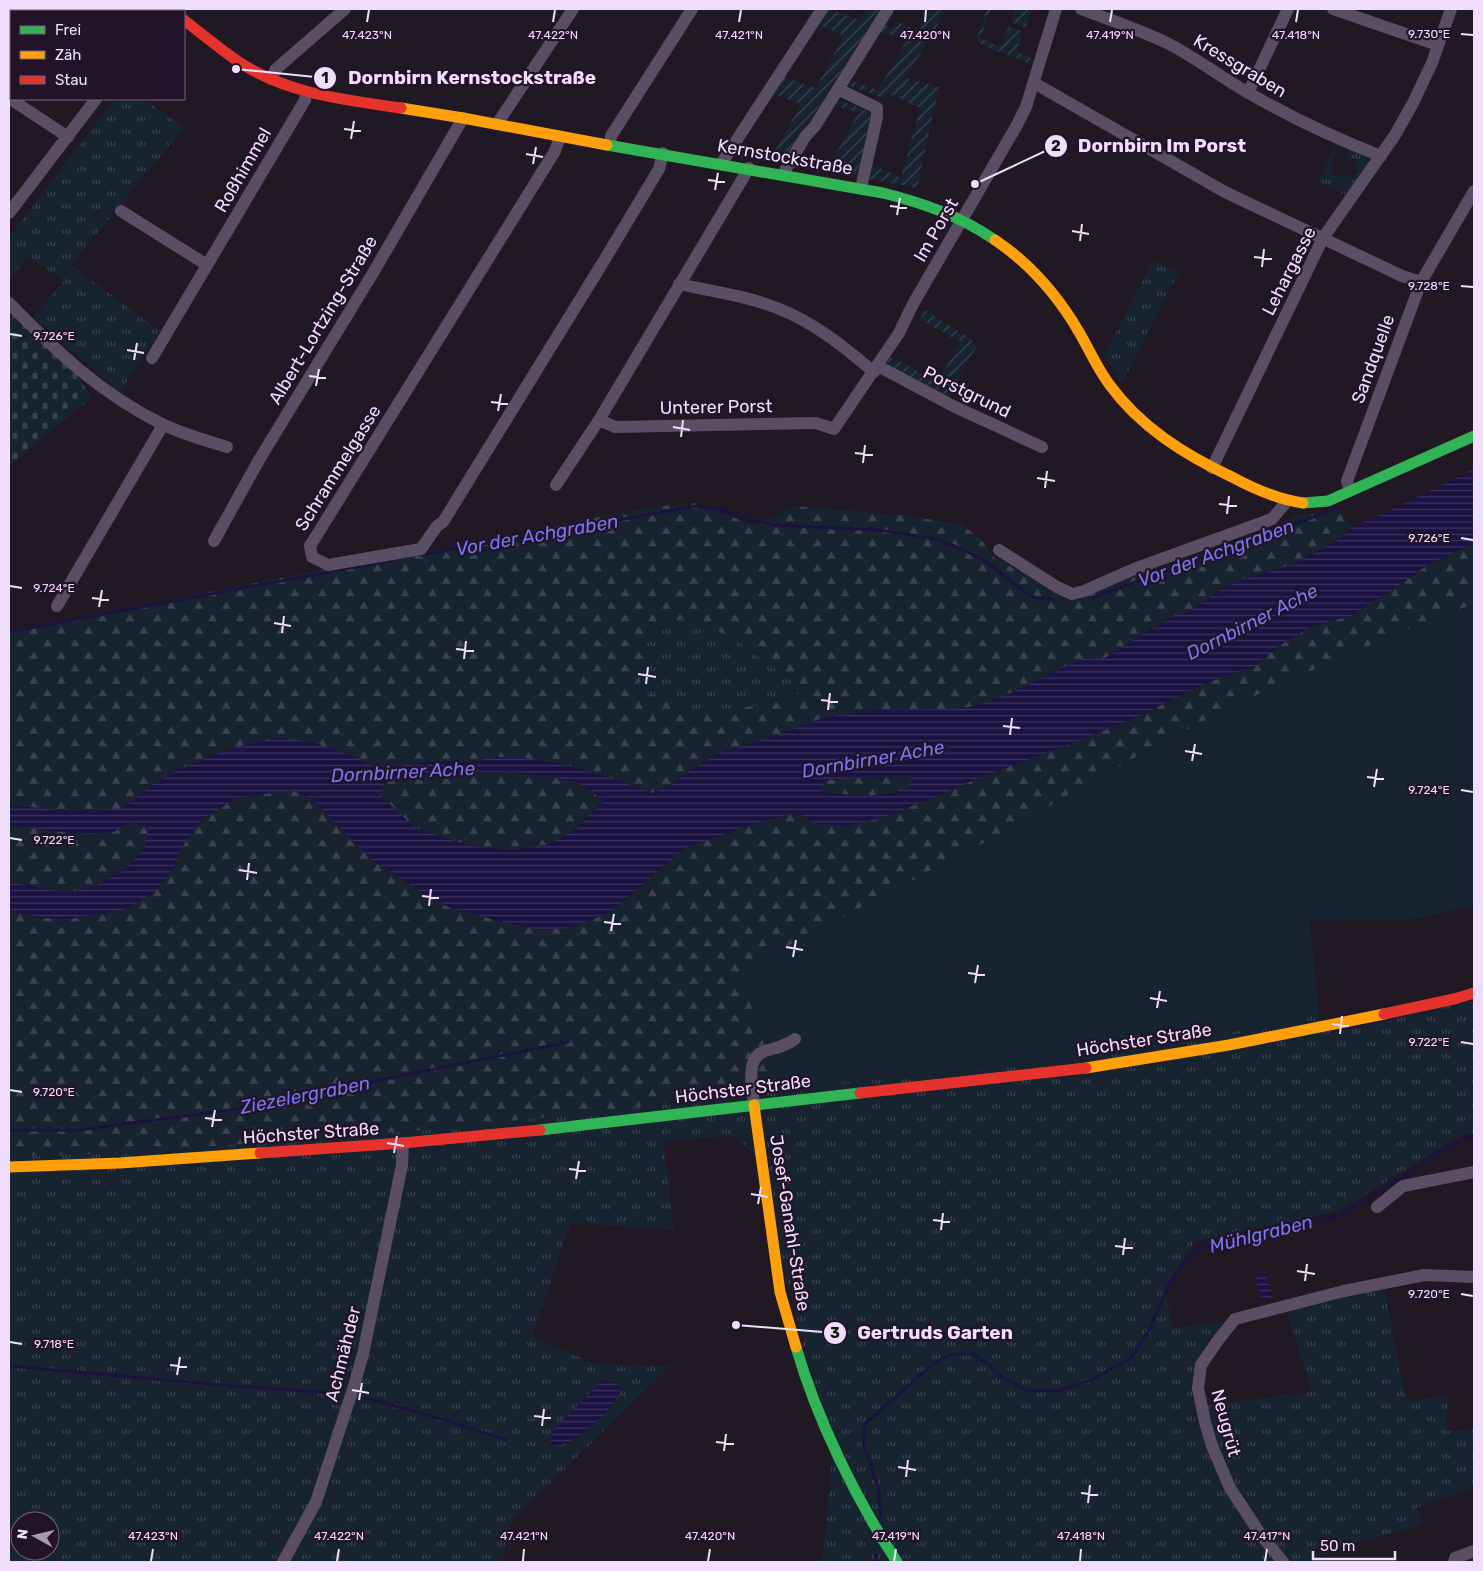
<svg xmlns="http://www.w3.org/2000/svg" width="1483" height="1571" font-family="Rubik,sans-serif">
  <defs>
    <pattern id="grass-tufts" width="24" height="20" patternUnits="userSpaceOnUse" patternTransform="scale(1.25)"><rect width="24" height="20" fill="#182330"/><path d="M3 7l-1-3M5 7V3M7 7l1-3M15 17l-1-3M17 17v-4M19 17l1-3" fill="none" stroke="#3a424f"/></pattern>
    <pattern id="forest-firs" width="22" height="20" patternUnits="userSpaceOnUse" patternTransform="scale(1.25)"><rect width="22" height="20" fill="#182330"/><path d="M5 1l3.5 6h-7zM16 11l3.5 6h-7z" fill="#3a424f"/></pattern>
    <pattern id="cemetery-stones" width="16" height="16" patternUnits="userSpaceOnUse" patternTransform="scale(1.25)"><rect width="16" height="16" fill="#182330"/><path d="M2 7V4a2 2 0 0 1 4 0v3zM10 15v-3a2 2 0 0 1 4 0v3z" fill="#3a424f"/></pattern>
    <pattern id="garden-furrows" width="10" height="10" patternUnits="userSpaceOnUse" patternTransform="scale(1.25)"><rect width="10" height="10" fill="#182330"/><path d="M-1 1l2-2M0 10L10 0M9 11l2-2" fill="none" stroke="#3a424f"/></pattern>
    <pattern id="water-rules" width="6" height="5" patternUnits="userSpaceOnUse" patternTransform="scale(1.25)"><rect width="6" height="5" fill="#1a1241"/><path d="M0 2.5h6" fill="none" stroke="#3c345d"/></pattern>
  </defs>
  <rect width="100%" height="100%" fill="#201823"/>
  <g fill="url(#grass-tufts)" fill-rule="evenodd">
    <path d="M115,99H144L184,128L71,265L160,331L120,392L33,317L64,281L28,256L9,280V237Z"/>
    <path d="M1336,144L1338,145L1331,165L1334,175L1352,177L1357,173L1355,158L1353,159H1346L1349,149L1366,156L1368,163L1346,195L1318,182Z"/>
    <path d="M1153,260L1179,272L1122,384L1104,356Z"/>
    <path d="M683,619L697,622L718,631L742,644L767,664L799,682L800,694L788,699L768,704L722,710L700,711L673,705L654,695L636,692L639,680L648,665L647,642C660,625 662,622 683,619Z"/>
    <path d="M1474,1000V1133L1460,1136L1339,1211L1195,1241L1165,1288L1173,1328L1232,1321L1200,1365L1199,1406L1312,1392L1286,1309L1384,1286L1406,1401L1449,1395L1446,1431L1474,1429V1487L1416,1508L1422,1524L1341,1548L1305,1562H822L832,1460L755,1156L735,1136L664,1141L674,1230L571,1223L532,1336L595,1364L670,1366L512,1521L502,1562H9V1147L402,1132L668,1103L825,1081L918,1077L1062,1062L1150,1049L1319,1014L1332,1033ZM20,1521H50V1551H20Z"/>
  </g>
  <g fill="url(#forest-firs)" fill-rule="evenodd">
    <path d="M695,503L756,526L795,506L899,515L962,524L982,541L995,558L1074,601L1124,579L1274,531L1296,515L1339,510L1352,527L1340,539L1294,564L1241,580L1222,589L1192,609L1164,621L1103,659L1085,658L1066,666L1018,690L988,702L960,709L878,710L825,717L769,738L721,752L688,772L669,786L653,793L599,774L561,764L525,758L497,757L469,762L430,761L393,767L372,766L353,756L234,747L177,770L121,809L68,811L9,805V630L91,616L300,574L518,540L536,529L651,507ZM683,619L697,622L718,631L742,644L767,664L799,682L800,693L788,699L768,704L722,710L700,711L673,705L654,695L636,692L639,680L648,665L647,642C660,625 662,622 683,619Z"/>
    <path d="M1474,543V604L1400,632L1232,706L1147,751L993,838L741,971L778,1087L615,1110L421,1130L124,1153L9,1156V911L40,918L69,919L126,909L155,892L174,868L184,844L201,820L237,798L291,790L312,799L373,861L417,889L448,907L495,920L542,930L571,928L611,912L685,848L754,824L798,812L814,823L928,800L981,777L1068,745L1132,719L1209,682L1256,666L1277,647L1310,627L1350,616L1391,591L1426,566Z"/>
    <path d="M441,773C485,772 540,770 582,785C590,788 597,796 603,801L576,829L550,844L514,850L479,847L448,839L414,827L380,795L385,782L405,776Z"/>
    <path d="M903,775L914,777L907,789C876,799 852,796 820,791L827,780Z"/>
    <path d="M131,822L149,828L144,848L126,868L95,886L68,893L9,882V825L18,827L113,832Z"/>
  </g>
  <path fill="url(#cemetery-stones)" d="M9,310L78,376L91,398L9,466Z"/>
  <g fill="url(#garden-furrows)">
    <path d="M828,9L860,20L867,9H881L782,164L734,156L742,145L773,155L801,104L773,94L784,77L816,88L844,36L819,25Z"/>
    <path d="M930,9H947L906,78L939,87L917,188L868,179L871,164L901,178L920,108L892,95L886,99L844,84L847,79L878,90L907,40L878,31L883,24L893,28L896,21L918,30Z"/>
    <path d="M987,9H991L981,37L984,40L999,46L1009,27L1022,31L1017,52L1033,59L1030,63L1025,62L982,45L976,40Z"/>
    <path d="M1015,9H1033L1025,27L1012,23Z"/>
    <path d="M839,100L868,111L872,114L858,177L794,167L800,154L830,165L858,113L832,104Z"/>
    <path d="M925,310L973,340L971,343L977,346L948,397L889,366L887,361L888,357L901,362L938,382L960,342L920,319Z"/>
  </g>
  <path fill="#182330" d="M1474,604V906L1416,919L1310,921L1319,1014L1140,1051L1062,1062L918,1077L778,1087L740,971L993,838L1111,771L1232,706L1400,632Z"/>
  <g fill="url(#water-rules)" fill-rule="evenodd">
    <path d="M1474,469V543L1426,566L1391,591L1350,616L1310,627L1277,647L1256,666L1209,682L1132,719L1068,745L981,777L928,800L881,818L848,826L814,823L797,812L754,824L685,848L611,912L571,928L542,930L495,920L449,907L417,889L373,861L312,799L291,790L237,798L201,820L184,844L174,868L155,892L126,909L69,919L40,918L9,910V882L67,893L95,886L127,868L144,848L148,828L131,822L113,832L81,834L18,827L9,825V805L68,811L121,809L154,784L177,770L234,747L279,738L312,742L353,756L372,766L393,767L430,761L469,762L497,757L525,758L561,764L599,774L653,793L669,786L688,772L721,752L769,738L825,717L878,710L961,709L988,702L1018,690L1066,666L1085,658L1103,659L1164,621L1192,609L1222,589L1241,580L1294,564L1340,539L1352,527L1393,509ZM441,773C485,772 540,770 582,785C590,788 597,796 603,802L576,829L550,844L514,850L479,847L448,839L414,827L380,795L385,782L405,776ZM903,775L914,777L907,789C878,798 850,797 820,791L827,780Z"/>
    <path d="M1265,1271L1273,1298L1262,1301L1254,1275Z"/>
    <path d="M605,1378L620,1386C623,1403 577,1442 561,1445C560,1445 554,1445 553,1445L550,1441L554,1429Z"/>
  </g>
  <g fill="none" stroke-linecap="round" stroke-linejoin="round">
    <g stroke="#1a1241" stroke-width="3">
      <path d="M420,555L697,506L722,510L773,525L878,530L937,539L964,550L985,561L1026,593L1036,598L1052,599"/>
      <path d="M1092,598L1341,507"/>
      <path d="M9,632L392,560"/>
      <path d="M9,1130H79L237,1109L569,1042"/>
      <path d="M9,1366L222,1385L333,1393"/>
      <path d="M366,1398L442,1419L506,1440"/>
      <path d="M881,1515L878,1488L863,1442L865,1424L934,1363L951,1354H972L990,1365L1003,1378L1027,1391H1058L1091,1380L1131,1358L1149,1330L1171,1281L1186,1259L1205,1246L1233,1238L1282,1230L1340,1215L1402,1178L1441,1151L1464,1139L1474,1136"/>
      <path d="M875,1562L876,1555"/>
    </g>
    <g stroke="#5a4e63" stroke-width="12">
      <path d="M171,9L174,11"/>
      <path d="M1081,9C1110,20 1141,30 1169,44C1196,58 1221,77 1247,92C1290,117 1334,138 1381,156"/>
      <path d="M1333,9L1438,45"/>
      <path d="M9,11L11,13"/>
      <path d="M86,11L88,9"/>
      <path d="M271,79L276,69L345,9"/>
      <path d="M1034,83L1225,192L1402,276L1421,282"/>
      <path d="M838,89L877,108V117L861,188"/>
      <path d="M1248,93L1288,9"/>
      <path d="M9,98L68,137"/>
      <path d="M497,124L573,9"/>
      <path d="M560,137L555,151L310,546L312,557L328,565L421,549L437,526L443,522L605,259L659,169L663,153"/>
      <path d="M610,145L611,136L692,9"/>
      <path d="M721,164L822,9"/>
      <path d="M783,174L805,137L815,126L888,9"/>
      <path d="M121,211L207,265"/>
      <path d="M9,213L96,99"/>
      <path d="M679,284C712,291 746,296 777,308C814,322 844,347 874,372"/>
      <path d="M9,303C56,351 101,394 162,424C182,434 205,440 227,447"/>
      <path d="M152,358L305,100L306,92"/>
      <path d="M878,366L953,406L1042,447"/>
      <path d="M599,420L749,168"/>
      <path d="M1212,468L1323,238L1395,135L1413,103L1432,63L1451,9"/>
      <path d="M556,485L599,420L615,427L816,423L834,429L899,333L913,304L1017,125L1026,107L1056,9"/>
      <path d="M1350,491L1347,481L1421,282L1474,191"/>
      <path d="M214,541L259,460L373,273L463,118"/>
      <path d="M999,550L1057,587L1072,594L1084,591L1134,569L1272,519L1287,501"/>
      <path d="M57,606L163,425"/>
      <path d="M754,1105C753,1089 744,1058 765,1051C776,1048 786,1046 795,1039"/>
      <path d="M1377,1207L1403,1186L1474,1172"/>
      <path d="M283,1562L316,1502L354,1386L363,1354L402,1165L403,1143"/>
      <path d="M1283,1562L1261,1535L1230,1488L1212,1446L1205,1422L1198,1388L1201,1365L1219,1339L1235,1319L1344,1291L1424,1275L1474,1277"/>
      <path d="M1454,1562L1455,1558L1474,1551"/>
    </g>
    <g stroke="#30b455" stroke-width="11">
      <path d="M607,145L883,193C923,203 960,216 995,240"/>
      <path d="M1303,503L1328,501L1474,436"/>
      <path d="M540,1130L860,1093"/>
      <path d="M796,1347C817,1420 856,1499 897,1562"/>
    </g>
    <g stroke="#ff9f0a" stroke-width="11">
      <path d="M401,108L463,118L607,145"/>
      <path d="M995,240C1029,263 1058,296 1079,332C1089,349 1097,368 1109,384C1140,427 1185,455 1232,477C1254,489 1277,499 1303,503"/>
      <path d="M1086,1068L1229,1045L1384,1014"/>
      <path d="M754,1105L780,1292L796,1347"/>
      <path d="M9,1167L120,1163L260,1153"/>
    </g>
    <g stroke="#e5322d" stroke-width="11">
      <path d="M184,20C202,34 220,49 239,62C287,94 346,100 401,108"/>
      <path d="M1384,1014L1454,999L1474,993"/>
      <path d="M860,1093L1086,1068"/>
      <path d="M260,1153L403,1143L540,1130"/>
    </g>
  </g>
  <path fill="none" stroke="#f1defc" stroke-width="2" d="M367,22L369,10M553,22L555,10M739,22L741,10M925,22L926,10M1110,22L1112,10M1296,22L1298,10M1461,34L1473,35M344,129L361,131M351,139L354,121M526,154L543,157M533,164L536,147M708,180L725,182M715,190L718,173M890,206L907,208M897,215L900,198M1072,231L1089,234M1080,241L1082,224M1254,257L1272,259M1262,267L1264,249M1461,286L1473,287M10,334L22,336M127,350L144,353M134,360L137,343M309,376L326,378M316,386L319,369M491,402L508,404M498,411L501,394M673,427L690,430M681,437L683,420M855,453L873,455M863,463L865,445M1037,478L1055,481M1045,488L1047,471M1219,504L1237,506M1227,514L1229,496M1461,538L1473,540M10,586L22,588M92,598L109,600M99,607L102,590M274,623L291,626M282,633L284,616M456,649L474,651M464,659L466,641M638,674L656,677M646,684L648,667M821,700L838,702M828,710L830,693M1003,726L1020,728M1010,735L1012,718M1185,751L1202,754M1192,761L1195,744M1367,777L1384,779M1374,787L1377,769M1461,790L1473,792M10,838L22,840M239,870L257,873M247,880L249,863M422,896L439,898M429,906L431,889M604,922L621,924M611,931L614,914M786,947L803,950M793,957L796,940M968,973L985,975M975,983L978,965M1150,998L1167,1001M1157,1008L1160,991M1332,1024L1349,1026M1340,1034L1342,1016M1461,1042L1473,1044M10,1090L22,1092M205,1118L222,1120M212,1127L215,1110M387,1143L404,1146M394,1153L397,1136M569,1169L586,1171M576,1179L579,1161M751,1194L768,1197M758,1204L761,1187M933,1220L950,1222M941,1230L943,1213M1115,1246L1133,1248M1123,1255L1125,1238M1297,1271L1315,1274M1305,1281L1307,1264M1461,1294L1473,1296M10,1342L22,1344M170,1365L187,1367M177,1375L180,1357M352,1390L369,1393M359,1400L362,1383M534,1416L551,1418M542,1426L544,1409M716,1442L734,1444M724,1451L726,1434M898,1467L916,1470M906,1477L908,1460M1081,1493L1098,1495M1088,1503L1090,1485M151,1561L153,1549M337,1561L339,1549M523,1561L524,1549M708,1561L710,1549M894,1561L896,1549M1080,1561L1081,1549M1265,1561L1267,1549"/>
  <g text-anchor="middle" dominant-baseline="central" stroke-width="4.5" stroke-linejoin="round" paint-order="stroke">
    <g font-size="18" fill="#f1defc" stroke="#221328">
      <text transform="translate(1240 66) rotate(31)">Kressgraben</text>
      <text transform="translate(785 157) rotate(10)">Kernstockstraße</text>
      <text transform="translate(243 170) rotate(-60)">Roßhimmel</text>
      <text transform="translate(936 230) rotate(-60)">Im Porst</text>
      <text transform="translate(1289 271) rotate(-63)">Lehargasse</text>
      <text transform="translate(323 320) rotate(-59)">Albert-Lortzing-Straße</text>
      <text transform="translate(1373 359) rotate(-70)">Sandquelle</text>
      <text transform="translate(967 392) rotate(26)">Porstgrund</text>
      <text transform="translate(716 407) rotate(-1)">Unterer Porst</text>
      <text transform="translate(338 468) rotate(-58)">Schrammelgasse</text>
      <text transform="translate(1144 1040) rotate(-9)">Höchster Straße</text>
      <text transform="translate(743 1089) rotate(-7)">Höchster Straße</text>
      <text transform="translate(311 1133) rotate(-4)">Höchster Straße</text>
      <text transform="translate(790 1223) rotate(81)">Josef-Ganahl-Straße</text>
      <text transform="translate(343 1354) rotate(-76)">Achmähder</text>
      <text transform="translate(1226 1423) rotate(75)">Neugrüt</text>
    </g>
    <g font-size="19" font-style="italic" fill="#7778f1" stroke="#221328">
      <text transform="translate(537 535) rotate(-10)">Vor der Achgraben</text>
      <text transform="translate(1216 553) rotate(-20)">Vor der Achgraben</text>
      <text transform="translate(1252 622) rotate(-27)">Dornbirner Ache</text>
      <text transform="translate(873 759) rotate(-10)">Dornbirner Ache</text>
      <text transform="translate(403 772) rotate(-3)">Dornbirner Ache</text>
      <text transform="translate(305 1095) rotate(-11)">Ziezelergraben</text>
      <text transform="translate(1261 1234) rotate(-14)">Mühlgraben</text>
    </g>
  </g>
  <g font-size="12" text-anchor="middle" fill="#f1defc" stroke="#221328" stroke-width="4.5" stroke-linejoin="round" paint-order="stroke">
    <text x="1429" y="38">9.730°E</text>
    <text x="367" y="39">47.423°N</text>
    <text x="553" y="39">47.422°N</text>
    <text x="739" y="39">47.421°N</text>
    <text x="925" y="39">47.420°N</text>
    <text x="1110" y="39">47.419°N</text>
    <text x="1296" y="39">47.418°N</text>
    <text x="1429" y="290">9.728°E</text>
    <text x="54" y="340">9.726°E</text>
    <text x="1429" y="542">9.726°E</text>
    <text x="54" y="592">9.724°E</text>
    <text x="1429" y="794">9.724°E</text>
    <text x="54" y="844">9.722°E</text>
    <text x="1429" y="1046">9.722°E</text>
    <text x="54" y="1096">9.720°E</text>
    <text x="1429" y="1298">9.720°E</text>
    <text x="54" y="1348">9.718°E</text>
    <text x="153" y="1540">47.423°N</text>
    <text x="339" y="1540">47.422°N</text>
    <text x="524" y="1540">47.421°N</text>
    <text x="710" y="1540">47.420°N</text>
    <text x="896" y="1540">47.419°N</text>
    <text x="1081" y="1540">47.418°N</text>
    <text x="1267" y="1540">47.417°N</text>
  </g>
  <path fill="none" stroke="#f1defc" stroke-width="2" d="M236 69L325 78M975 184L1056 146M736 1325L835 1333"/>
  <g fill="#f1defc" stroke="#221328" stroke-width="2">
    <circle cx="236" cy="69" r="5"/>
    <circle cx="975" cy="184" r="5"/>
    <circle cx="736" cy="1325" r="5"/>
    <circle cx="325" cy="78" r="12"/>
    <circle cx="1056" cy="146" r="12"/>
    <circle cx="835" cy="1333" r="12"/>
  </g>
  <g font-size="15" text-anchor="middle" font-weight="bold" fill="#111">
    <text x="325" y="83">1</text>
    <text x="1056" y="151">2</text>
    <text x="835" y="1338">3</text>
  </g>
  <g font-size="19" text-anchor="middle" font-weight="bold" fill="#f1defc" stroke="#221328" stroke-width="4.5" stroke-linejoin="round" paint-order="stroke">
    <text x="472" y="84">Dornbirn Kernstockstraße</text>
    <text x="1162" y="152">Dornbirn Im Porst</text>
    <text x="935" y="1339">Gertruds Garten</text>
  </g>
  <rect width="1483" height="1571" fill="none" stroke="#f1defc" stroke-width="20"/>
  <rect x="10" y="10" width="175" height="90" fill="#221328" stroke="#75647d"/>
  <rect x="20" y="26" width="25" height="8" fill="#30b455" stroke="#75647d"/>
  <text x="55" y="35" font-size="15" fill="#f1defc">Frei</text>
  <rect x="20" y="51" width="25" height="8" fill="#ff9f0a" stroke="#75647d"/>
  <text x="55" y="60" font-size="15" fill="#f1defc">Zäh</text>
  <rect x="20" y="76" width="25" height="8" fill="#e5322d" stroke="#75647d"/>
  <text x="55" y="85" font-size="15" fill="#f1defc">Stau</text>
  <g transform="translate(35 1536) rotate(278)"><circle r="24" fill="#221328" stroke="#75647d"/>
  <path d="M0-4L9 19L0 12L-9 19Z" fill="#a899b0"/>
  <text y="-8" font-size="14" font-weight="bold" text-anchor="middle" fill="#f1defc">N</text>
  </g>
  <path d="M1313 1551v8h82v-8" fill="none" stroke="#f1defc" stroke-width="2.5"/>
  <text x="1320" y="1551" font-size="15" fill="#f1defc" stroke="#221328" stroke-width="4" paint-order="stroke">50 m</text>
</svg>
